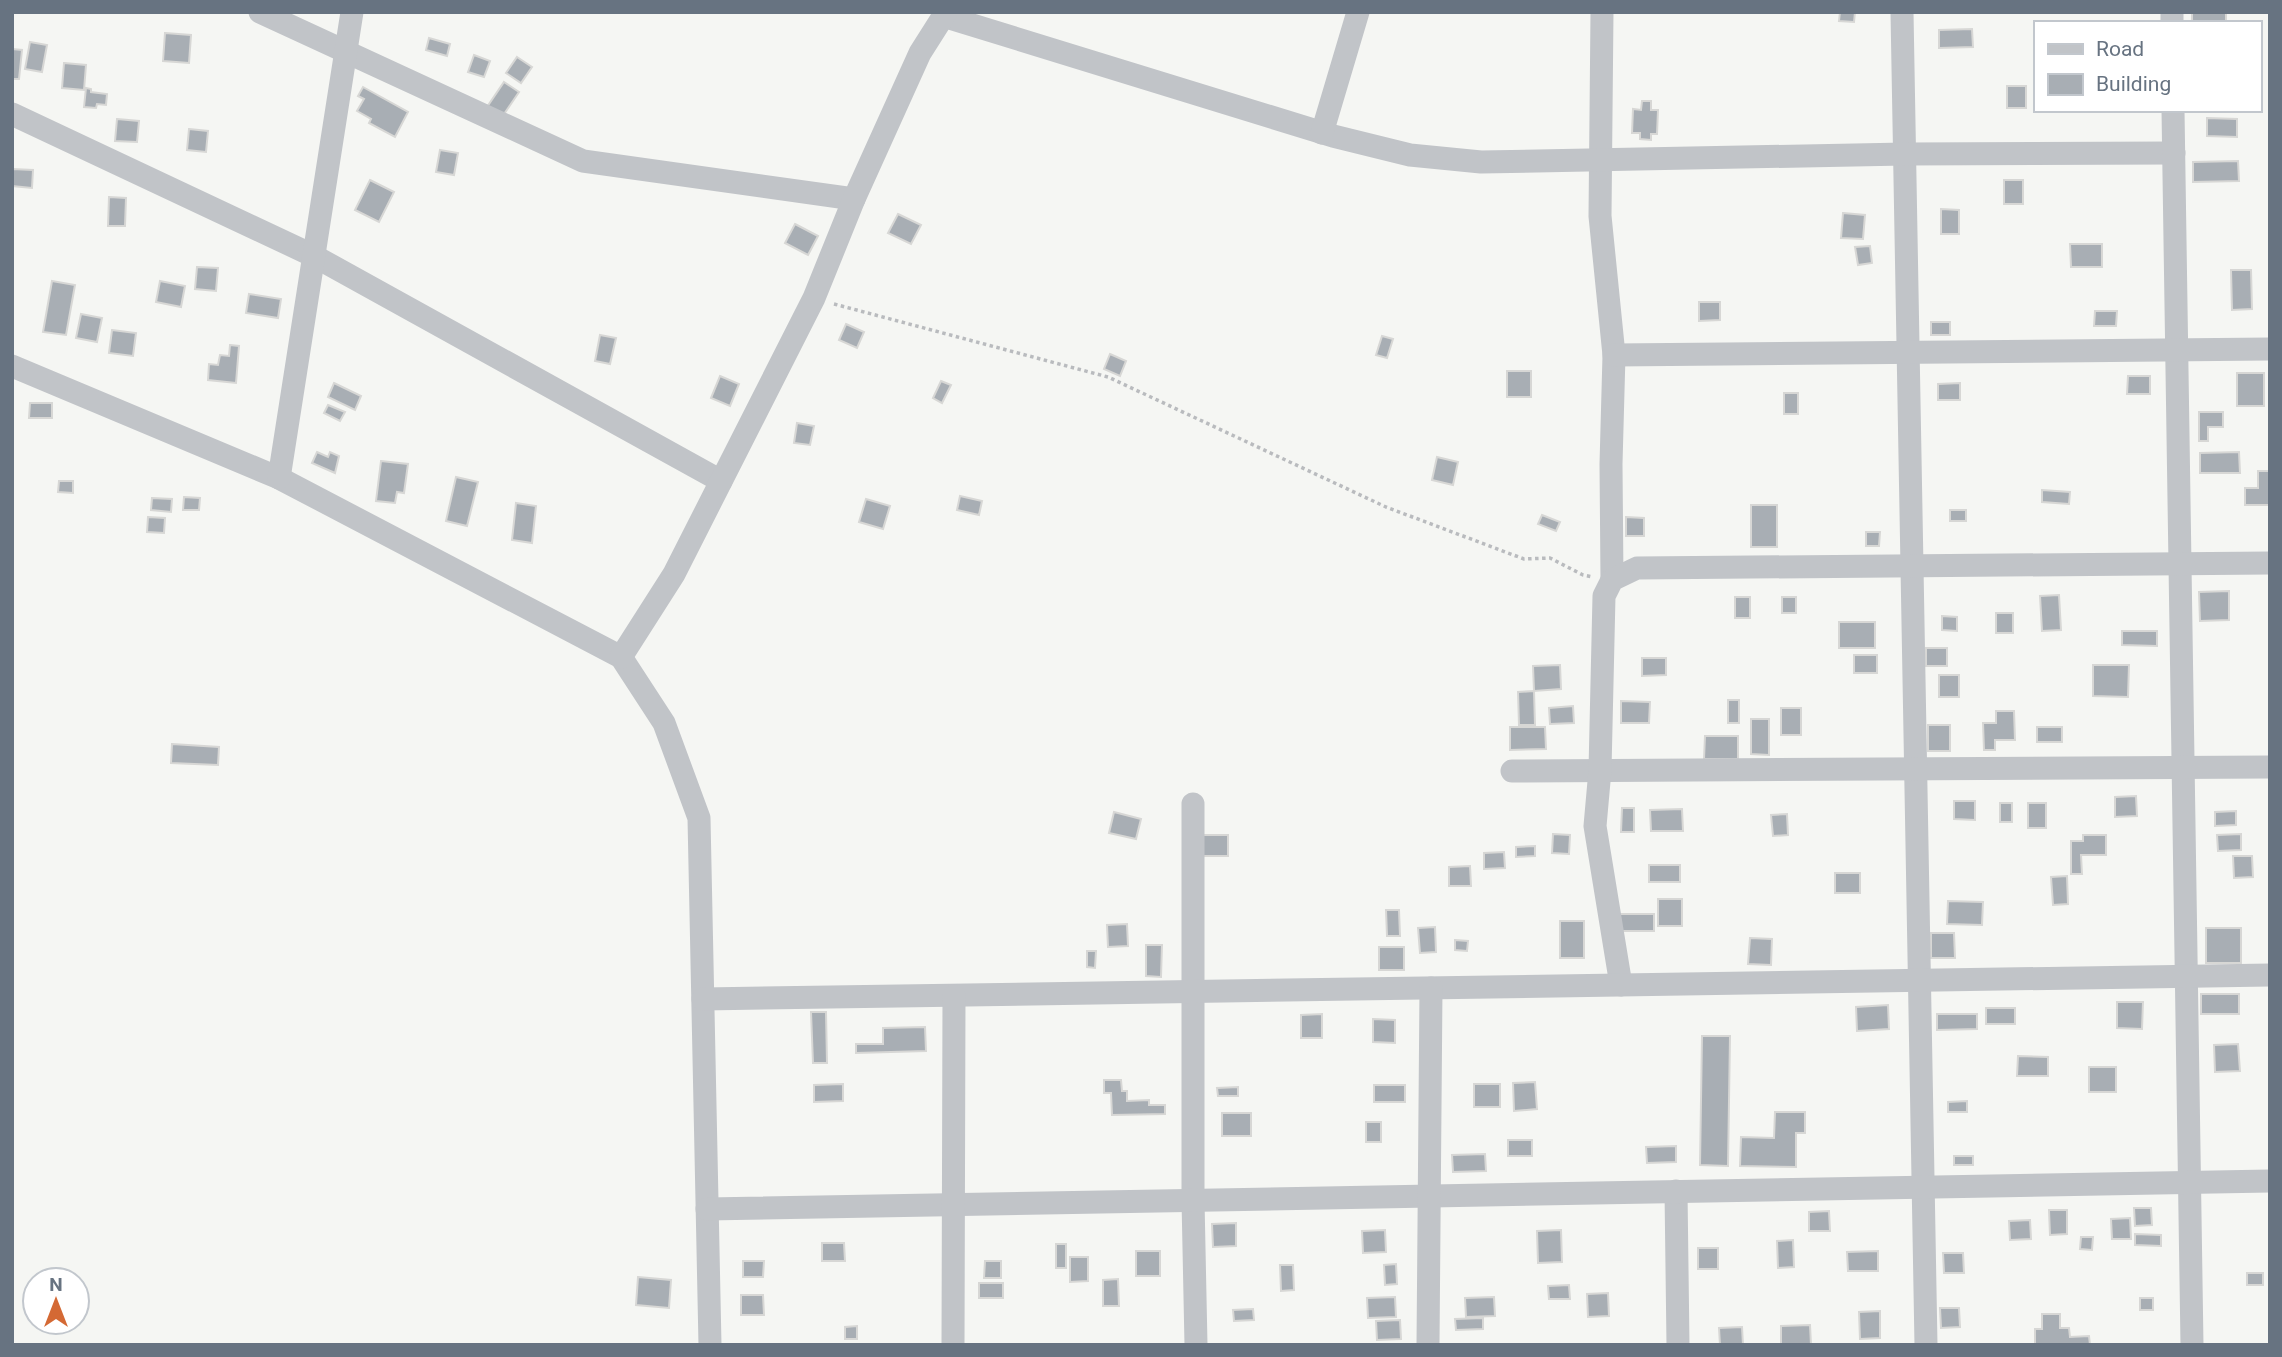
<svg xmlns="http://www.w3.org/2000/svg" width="2282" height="1357" font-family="Roboto,sans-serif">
  <rect width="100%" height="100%" fill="#f5f6f3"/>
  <g fill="#a8aeb4" stroke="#d7d7d5" stroke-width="2">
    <path d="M1840,12H1855L1854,22L1839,21Z"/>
    <rect x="2192" y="12" width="34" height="11"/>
    <path d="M1972,29L1973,47L1939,48V30Z"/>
    <path d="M165,33L191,35L189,63L163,61Z"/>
    <path d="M429,38L450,44L447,56L426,50Z"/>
    <path d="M30,42L47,45L42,72L25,69Z"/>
    <path d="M12,49L22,50L19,79H12Z"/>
    <path d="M474,55L490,61L484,77L468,72Z"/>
    <path d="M517,57L532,67L521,83L506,73Z"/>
    <path d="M64,63L86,65L84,90L62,88Z"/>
    <path d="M504,82L519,92L502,117L487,107Z"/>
    <rect x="2007" y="86" width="19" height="22"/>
    <path d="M363,87L408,112L395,137L369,123L371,119L357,111L364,99L358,96Z"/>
    <path d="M86,88L91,89V92L107,94L106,105L97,104L96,108L84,107Z"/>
    <path d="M1642,101H1651V110H1658L1657,134H1651V140L1640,139V133H1632L1633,109L1641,110Z"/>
    <path d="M2207,118L2237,119V137L2207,136Z"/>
    <path d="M117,119L139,121L137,142L115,141Z"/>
    <path d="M189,129L208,131L206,152L187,150Z"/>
    <path d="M440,150L458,153L454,175L436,172Z"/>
    <path d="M2238,161L2239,181L2193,182V162Z"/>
    <path d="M12,169L33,170L32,188L12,186Z"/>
    <path d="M370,180L394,192L379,222L355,210Z"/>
    <rect x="2004" y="180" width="19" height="24"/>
    <path d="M109,197L126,198L125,226H108Z"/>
    <path d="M1941,209L1959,210V234H1941Z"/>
    <path d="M1843,213L1865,215L1863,239L1841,238Z"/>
    <path d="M898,214L921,225L911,244L888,233Z"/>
    <path d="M795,224L818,236L808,255L785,243Z"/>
    <path d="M2070,244H2102V267H2071Z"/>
    <path d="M1870,246L1872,263L1858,265L1855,247Z"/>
    <path d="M197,267L218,268L216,291L195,289Z"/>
    <path d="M2231,270H2251L2252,309L2232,310Z"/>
    <path d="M52,281L75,285L66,335L43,332Z"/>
    <path d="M160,281L185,286L181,307L156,302Z"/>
    <path d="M249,294L281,299L278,318L246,313Z"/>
    <path d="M1699,302H1720V320L1699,321Z"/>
    <path d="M2095,311H2117L2116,326H2094Z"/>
    <path d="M81,314L102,318L97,342L76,338Z"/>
    <rect x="1931" y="322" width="19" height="13"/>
    <path d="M846,324L864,332L857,348L839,340Z"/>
    <path d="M112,330L136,333L133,356L109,353Z"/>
    <path d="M600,335L616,338L610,364L595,361Z"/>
    <path d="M1382,336L1393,339L1387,358L1376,355Z"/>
    <path d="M230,345L239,346L236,383L208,380L209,364L218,365L220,355L229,356Z"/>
    <path d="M1110,354L1126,361L1120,376L1104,369Z"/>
    <rect x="1507" y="371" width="24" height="26"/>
    <rect x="2237" y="373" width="27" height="33"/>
    <path d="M720,376L739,384L730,406L711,398Z"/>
    <path d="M2128,376H2150V394H2127Z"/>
    <path d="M941,381L951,385L942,403L933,398Z"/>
    <path d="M334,383L361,396L355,410L328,397Z"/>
    <path d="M1960,383V400H1938V384Z"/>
    <rect x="1784" y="393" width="14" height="21"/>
    <path d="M30,403H52V418H29Z"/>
    <path d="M328,405L345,412L340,421L324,413Z"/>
    <path d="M2199,412H2223V427H2208V441H2199Z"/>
    <path d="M797,423L814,426L810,445L794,443Z"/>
    <path d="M317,452L328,457L330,452L339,456L335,473L312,463Z"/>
    <path d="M2239,452L2240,473H2200V453Z"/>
    <path d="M1437,457L1458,462L1453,485L1432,480Z"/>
    <path d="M381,461L408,464L404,493L397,492L395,503L376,501Z"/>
    <path d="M2258,471H2270V505H2245V488H2258Z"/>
    <path d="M456,477L478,482L467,526L446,521Z"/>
    <path d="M59,481H73V493L58,492Z"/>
    <path d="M2042,490L2070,492L2069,504L2042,502Z"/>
    <path d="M960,496L982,501L979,515L957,510Z"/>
    <path d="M184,497L200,498L199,510H183Z"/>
    <path d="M152,498L172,499L171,512L151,510Z"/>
    <path d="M866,499L890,506L883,529L859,522Z"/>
    <path d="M516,503L536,506L532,543L512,540Z"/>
    <rect x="1751" y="505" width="26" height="42"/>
    <rect x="1950" y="510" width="16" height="11"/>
    <path d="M1542,515L1560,522L1556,531L1538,524Z"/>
    <path d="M148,517L165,518L164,533L147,532Z"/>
    <path d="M1626,517L1644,518V536H1626Z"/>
    <path d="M1866,532H1880L1879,546H1866Z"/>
    <path d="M2229,591V620L2200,621L2199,592Z"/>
    <path d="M2059,595L2061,630L2042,631L2040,596Z"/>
    <rect x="1735" y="597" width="15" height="21"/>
    <rect x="1782" y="597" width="14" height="16"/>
    <rect x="1996" y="613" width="17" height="20"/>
    <path d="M1942,616L1957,617V631L1942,630Z"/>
    <rect x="1839" y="622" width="36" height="26"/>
    <path d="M2122,631H2157V646L2122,645Z"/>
    <rect x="1926" y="648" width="21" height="18"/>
    <rect x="1854" y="655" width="23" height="18"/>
    <path d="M1642,658H1666V675L1642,676Z"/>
    <path d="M1560,665L1561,689L1534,691L1533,666Z"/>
    <path d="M2093,665H2129L2128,697L2093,696Z"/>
    <rect x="1939" y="675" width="20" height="22"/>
    <path d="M1534,691L1535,725H1519L1518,692Z"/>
    <rect x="1728" y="700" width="11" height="23"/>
    <path d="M1621,701L1650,702L1649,723H1621Z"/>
    <path d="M1573,706L1574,723L1550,724L1549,708Z"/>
    <rect x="1781" y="708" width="20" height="27"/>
    <path d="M1996,711H2014L2015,740H1995V750H1984L1983,723H1996Z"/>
    <path d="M1751,719H1769V755L1751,754Z"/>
    <rect x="1928" y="725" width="22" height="26"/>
    <path d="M1510,727H1545L1546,749L1510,750Z"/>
    <rect x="2037" y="727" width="25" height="15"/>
    <path d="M1705,736H1738V759H1704Z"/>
    <path d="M172,744L219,747L218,765L171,763Z"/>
    <path d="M2136,796L2137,816L2115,817V797Z"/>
    <path d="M1954,801H1975V820L1954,819Z"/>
    <rect x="2000" y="803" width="12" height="19"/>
    <rect x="2028" y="803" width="18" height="25"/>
    <path d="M1622,808H1634V832H1621Z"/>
    <path d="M1682,809L1683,831H1651L1650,810Z"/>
    <path d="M2236,811V825L2215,826V812Z"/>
    <path d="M1114,812L1141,819L1136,839L1109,833Z"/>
    <path d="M1787,814L1788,835L1773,836L1771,815Z"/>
    <path d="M1553,834L1570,835L1569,854L1552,853Z"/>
    <path d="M2241,834V850L2218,851L2217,835Z"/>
    <rect x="1200" y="835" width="28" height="21"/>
    <path d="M2083,835H2106V855H2081L2082,874H2071V841H2083Z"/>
    <path d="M1535,846V856L1516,857V847Z"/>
    <path d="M1504,852L1505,868L1484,869V853Z"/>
    <path d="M2233,856H2252L2253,877L2234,878Z"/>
    <rect x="1649" y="865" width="31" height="17"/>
    <path d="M1470,866L1471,886H1449V867Z"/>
    <rect x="1835" y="873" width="25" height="20"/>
    <path d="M2067,876L2068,904L2053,905L2051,877Z"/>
    <rect x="1658" y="899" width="24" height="27"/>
    <path d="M1948,901L1983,902L1982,925L1947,924Z"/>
    <path d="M1386,910H1399L1400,936H1387Z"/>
    <rect x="1620" y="914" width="34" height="17"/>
    <rect x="1560" y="921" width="24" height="37"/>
    <path d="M1127,924L1128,946L1108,947L1107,925Z"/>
    <path d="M1435,927L1436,952L1420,953L1418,928Z"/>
    <rect x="2206" y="928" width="35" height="35"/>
    <path d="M1931,933H1954L1955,958H1931Z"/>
    <path d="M1750,938L1772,939L1771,965L1748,964Z"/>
    <path d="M1455,940L1468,941L1467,951L1455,950Z"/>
    <path d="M1146,945H1162L1161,977L1146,976Z"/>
    <rect x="1379" y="947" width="25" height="23"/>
    <path d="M1087,951H1096L1095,968L1087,967Z"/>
    <rect x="2201" y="994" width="38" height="20"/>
    <path d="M2117,1002H2143L2142,1029L2117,1028Z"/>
    <path d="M1888,1005L1889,1029L1857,1031L1856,1007Z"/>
    <rect x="1986" y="1008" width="29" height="16"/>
    <path d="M811,1012H826L827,1063H813Z"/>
    <path d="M1322,1014V1038H1301V1015Z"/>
    <path d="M1937,1014H1977V1029L1937,1030Z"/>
    <path d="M1373,1019L1395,1020V1043L1373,1042Z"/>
    <path d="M925,1027L926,1051L856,1053V1044H883V1028Z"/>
    <path d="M1702,1036H1730L1728,1166L1700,1165Z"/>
    <path d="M2238,1044L2240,1071L2215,1072L2214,1045Z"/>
    <path d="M2018,1056L2048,1057V1076H2017Z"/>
    <rect x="2089" y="1067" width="27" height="25"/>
    <path d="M1104,1080H1121L1122,1091H1127V1101L1149,1100V1105H1165V1114L1112,1115L1111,1093H1104Z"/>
    <path d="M1535,1082L1537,1109L1514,1111L1513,1083Z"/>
    <path d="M843,1084V1101L814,1102V1085Z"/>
    <rect x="1474" y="1084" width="26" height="23"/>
    <rect x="1374" y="1085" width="31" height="17"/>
    <path d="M1238,1087V1096H1218L1217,1088Z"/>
    <path d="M1967,1101V1112H1948V1102Z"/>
    <path d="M1775,1112H1805V1133H1796V1167L1740,1166L1741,1137L1774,1138Z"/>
    <rect x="1222" y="1113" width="29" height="23"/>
    <rect x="1366" y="1122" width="15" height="20"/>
    <rect x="1508" y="1140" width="24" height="16"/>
    <path d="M1676,1146V1162L1647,1163L1646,1147Z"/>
    <path d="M1485,1154L1486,1171L1453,1172L1452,1155Z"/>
    <rect x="1954" y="1156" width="19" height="9"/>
    <path d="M2134,1208H2151L2152,1225L2135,1226Z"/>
    <path d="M2049,1210H2067V1234L2050,1235Z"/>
    <path d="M1829,1211L1830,1231H1809V1212Z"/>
    <path d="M2130,1218L2131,1239H2112L2111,1219Z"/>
    <path d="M2030,1220L2031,1239L2010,1240L2009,1221Z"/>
    <path d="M1236,1223V1246L1213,1247L1212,1224Z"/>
    <path d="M1385,1230L1386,1252L1363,1253L1362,1231Z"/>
    <path d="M1561,1230L1562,1262L1538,1263L1537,1231Z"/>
    <path d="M2135,1234L2161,1235V1246L2135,1245Z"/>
    <path d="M2081,1237H2093L2092,1250L2080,1249Z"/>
    <path d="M1793,1240L1794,1267L1778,1268L1777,1241Z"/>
    <path d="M822,1243H844L845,1261H822Z"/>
    <rect x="1056" y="1244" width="10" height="24"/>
    <rect x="1698" y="1248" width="20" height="21"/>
    <rect x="1136" y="1251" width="24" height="25"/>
    <path d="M1878,1251V1271H1848L1847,1252Z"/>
    <path d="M1943,1253H1963L1964,1273H1944Z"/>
    <path d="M1070,1257H1088V1281L1070,1282Z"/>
    <path d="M743,1261H764L763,1277H743Z"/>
    <path d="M985,1261H1001V1278H984Z"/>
    <path d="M1396,1264L1397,1284L1385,1285L1384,1265Z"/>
    <path d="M1280,1265H1293L1294,1290L1281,1291Z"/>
    <rect x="2247" y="1273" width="16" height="12"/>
    <path d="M638,1277L671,1280L669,1308L636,1305Z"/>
    <path d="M1118,1279L1119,1306H1103V1280Z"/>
    <rect x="979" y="1283" width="24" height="15"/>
    <path d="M1569,1285L1570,1299H1549L1548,1286Z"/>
    <path d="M1608,1293L1609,1316L1588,1317L1587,1294Z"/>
    <path d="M741,1295H763L764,1315H741Z"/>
    <path d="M1395,1297L1396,1317L1368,1318L1367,1298Z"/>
    <path d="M1494,1297L1495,1316L1466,1317L1465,1298Z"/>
    <rect x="2140" y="1298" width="13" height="12"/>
    <path d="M1940,1308H1959L1960,1327L1941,1328Z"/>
    <path d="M1253,1309L1254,1320L1234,1321L1233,1310Z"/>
    <path d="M1880,1311V1338L1860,1339L1859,1312Z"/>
    <path d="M2042,1314H2060V1328H2069L2070,1337L2089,1336L2090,1345H2035V1329H2042Z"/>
    <path d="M1483,1318V1329L1456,1330L1455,1319Z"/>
    <path d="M1400,1320L1401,1339L1377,1340L1376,1321Z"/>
    <path d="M1810,1325L1811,1345H1781V1326Z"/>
    <path d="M857,1326V1339H845V1327Z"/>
    <path d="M1742,1327L1743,1345H1720L1719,1328Z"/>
  </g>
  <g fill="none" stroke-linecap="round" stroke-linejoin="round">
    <path stroke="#b9bbbe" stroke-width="3.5" stroke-dasharray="3.5 3.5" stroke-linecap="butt" d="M834,304L1108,377L1386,507L1524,559L1550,558L1583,575L1593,577"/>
    <g stroke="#c1c4c8" stroke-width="23">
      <path d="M260,12L583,161L854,199"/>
      <path d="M1602,12L1600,216L1614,355L1611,464L1612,580"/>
      <path d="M1902,12L1926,1345"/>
      <path d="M2172,12V23"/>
      <path d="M943,16L1333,136L1410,155L1481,162L1905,154L2174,153"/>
      <path d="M2173,110L2192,1345"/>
      <path d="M12,114L314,256L721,481"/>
      <path d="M1322,133L1358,12"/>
      <path d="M1614,355L2270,349"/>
      <path d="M12,366L279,478L621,657L664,723L699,818L710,1345"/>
      <path d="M279,478L352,12"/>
      <path d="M621,657L674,574L814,298L854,199L920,53L946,12"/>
      <path d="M1512,771L2270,767"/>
      <path d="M1193,804V1200L1196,1345"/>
      <path d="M1621,985L1595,826L1600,770L1604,596L1612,580L1637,568L2270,563"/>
      <path d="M703,999L2270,975"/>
      <path d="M1676,1191L1678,1345"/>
      <path d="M707,1209L2270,1181"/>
      <path d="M953,1345L954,996"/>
      <path d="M1428,1345L1431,988"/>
    </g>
  </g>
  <rect width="2282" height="1357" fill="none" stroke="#677381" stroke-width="28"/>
  <rect x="2034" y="21" width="228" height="91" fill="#ffffff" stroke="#c2c7cd" stroke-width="2"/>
  <rect x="2048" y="44" width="35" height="10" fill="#c1c4c8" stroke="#c2c7cd" stroke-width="2"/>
  <text x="2096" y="56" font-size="21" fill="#677381">Road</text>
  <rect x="2048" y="74" width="35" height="21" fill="#a8aeb4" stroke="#c2c7cd" stroke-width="2"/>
  <text x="2096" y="91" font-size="21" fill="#677381">Building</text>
  <g transform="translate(56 1301)"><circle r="33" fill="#ffffff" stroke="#c2c7cd" stroke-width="2"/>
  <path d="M0-5L12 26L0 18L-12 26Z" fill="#d46934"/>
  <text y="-10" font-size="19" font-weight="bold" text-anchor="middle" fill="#677381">N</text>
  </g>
</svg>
